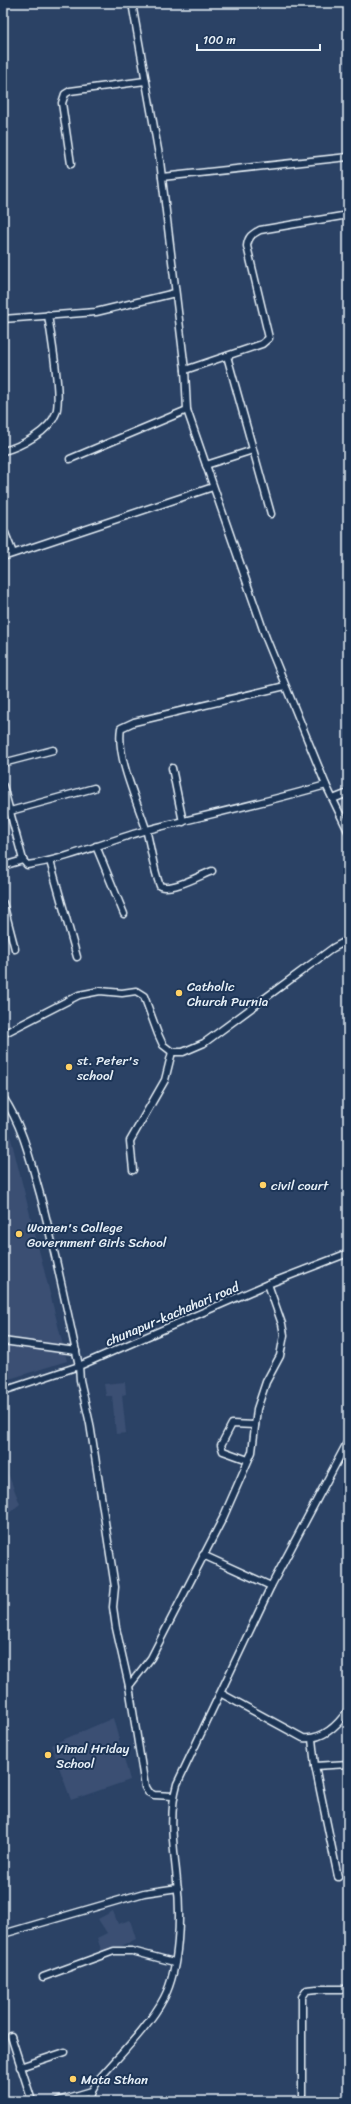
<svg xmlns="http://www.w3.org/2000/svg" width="351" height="2104" font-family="Sriracha,sans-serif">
  <rect width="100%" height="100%" fill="#2b4265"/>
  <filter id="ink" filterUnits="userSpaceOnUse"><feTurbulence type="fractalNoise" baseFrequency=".025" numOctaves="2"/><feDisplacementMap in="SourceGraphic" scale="8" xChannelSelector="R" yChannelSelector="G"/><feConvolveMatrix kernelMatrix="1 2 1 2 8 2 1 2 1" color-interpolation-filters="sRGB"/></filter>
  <g filter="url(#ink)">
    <g fill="#3a4f73">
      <path d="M3,1107L67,1361L3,1381Z"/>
      <path d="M125,1382L126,1394L122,1395L126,1433L116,1434L112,1396H106L104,1384Z"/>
      <path d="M3,1461L20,1504L3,1518Z"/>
      <path d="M113,1718L130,1780L71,1800L51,1745Z"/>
      <path d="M113,1911L118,1924L130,1920L136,1939L103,1955L97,1938L107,1933L98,1919Z"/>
    </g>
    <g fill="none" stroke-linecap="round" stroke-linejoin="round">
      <defs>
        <g id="street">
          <path d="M132,3L160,161L185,370L187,410L266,638L326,785L348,831"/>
          <path d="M71,164L62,103L65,94L70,91L145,81"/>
          <path d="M162,177L348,157"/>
          <path d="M3,319L96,312L175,293"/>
          <path d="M227,356L271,514"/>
          <path d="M185,370L262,344L269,338L247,246C248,237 252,234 260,230L348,215"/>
          <path d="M3,451C20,447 50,431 56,413C62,397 51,336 48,315"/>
          <path d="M70,459L187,410"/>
          <path d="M206,465L253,450"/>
          <path d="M3,528L13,553"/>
          <path d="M3,557L213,487"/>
          <path d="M3,763L53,750"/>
          <path d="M172,768L183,822"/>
          <path d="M3,786L23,860L27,865C69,859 107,841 147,830C207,815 267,802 326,785"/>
          <path d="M333,799L348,793"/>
          <path d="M3,813L94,788"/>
          <path d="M96,846L124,914"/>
          <path d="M50,861L77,957"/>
          <path d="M3,866L23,860"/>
          <path d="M212,871C199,876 172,891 160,886C153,868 151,848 146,829C137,801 116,757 121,728L134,722L285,686"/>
          <path d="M3,903L15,949"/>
          <path d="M3,1034L79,995L100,991L122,993L136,991L144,996L158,1034L163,1045L172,1052H183L204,1043L333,948L348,940"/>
          <path d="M3,1097C23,1127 30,1159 40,1194C55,1251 67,1309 79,1366L80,1380L90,1424L115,1587L113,1607L116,1628L129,1686L145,1787L148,1792L154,1795L173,1796"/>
          <path d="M133,1170L130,1141L165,1080L172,1052"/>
          <path d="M3,1341L76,1351"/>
          <path d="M3,1391L79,1366L268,1284L348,1253"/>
          <path d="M248,1460L223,1451L221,1445L232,1424L255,1425"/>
          <path d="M203,1555L271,1586"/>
          <path d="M129,1686L151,1658L223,1518L252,1452L257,1409L266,1382L280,1356L284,1335L282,1324L268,1284"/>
          <path d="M222,1694L303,1738C323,1740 338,1725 348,1710"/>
          <path d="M312,1739L315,1766L338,1877"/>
          <path d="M315,1766L348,1764"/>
          <path d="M3,1934L144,1893L178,1888"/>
          <path d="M43,1977L114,1951H132L174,1962"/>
          <path d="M11,2036L32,2101"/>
          <path d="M20,2067L65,2052"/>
          <path d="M58,2101L92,2091"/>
          <path d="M89,2101L92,2091L99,2079C120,2055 150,2025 164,1998C180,1967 181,1914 177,1881C174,1848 168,1816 177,1784L271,1586L348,1441"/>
          <path d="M302,2101V1997L307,1990L317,1989H348"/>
        </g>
      </defs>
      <use href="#street" stroke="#e8f1f8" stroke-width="9"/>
      <use href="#street" stroke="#1d3557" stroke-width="6"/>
    </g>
  </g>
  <g fill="#ffd166" stroke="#1d3557" stroke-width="1.5">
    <circle cx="179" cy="993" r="4"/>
    <circle cx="69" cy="1067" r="4"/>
    <circle cx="263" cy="1185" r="4"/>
    <circle cx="19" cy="1234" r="4"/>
    <circle cx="48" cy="1755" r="4"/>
    <circle cx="73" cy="2079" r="4"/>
  </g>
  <g text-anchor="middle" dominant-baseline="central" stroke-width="4" stroke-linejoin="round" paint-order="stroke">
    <g font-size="13" fill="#e8f1f8" stroke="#1d3557" text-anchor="start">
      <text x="187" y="986">Catholic<tspan x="187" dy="15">Church Purnia</tspan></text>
      <text x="77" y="1060">st. Peter's<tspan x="77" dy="15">school</tspan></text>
      <text x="271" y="1185">civil court</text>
      <text x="27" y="1227">Women's College<tspan x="27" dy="15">Government Girls School</tspan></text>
      <text x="56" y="1748">Vimal Hriday<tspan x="56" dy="15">School</tspan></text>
      <text x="81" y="2079">Mata Sthan</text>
    </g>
    <g font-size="13" fill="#e8f1f8" stroke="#1d3557">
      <text transform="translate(172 1314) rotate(-23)">chunapur-kachahari road</text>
    </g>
  </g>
  <rect width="351" height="2104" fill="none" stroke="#1d3557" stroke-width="16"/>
  <rect x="8" y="8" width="335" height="2088" fill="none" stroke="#e8f1f8" stroke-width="1.5" filter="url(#ink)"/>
  <path d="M197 44v6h123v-6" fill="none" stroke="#e8f1f8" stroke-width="2"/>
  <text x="203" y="44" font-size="12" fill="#e8f1f8" stroke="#1d3557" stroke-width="3" paint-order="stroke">100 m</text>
</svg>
